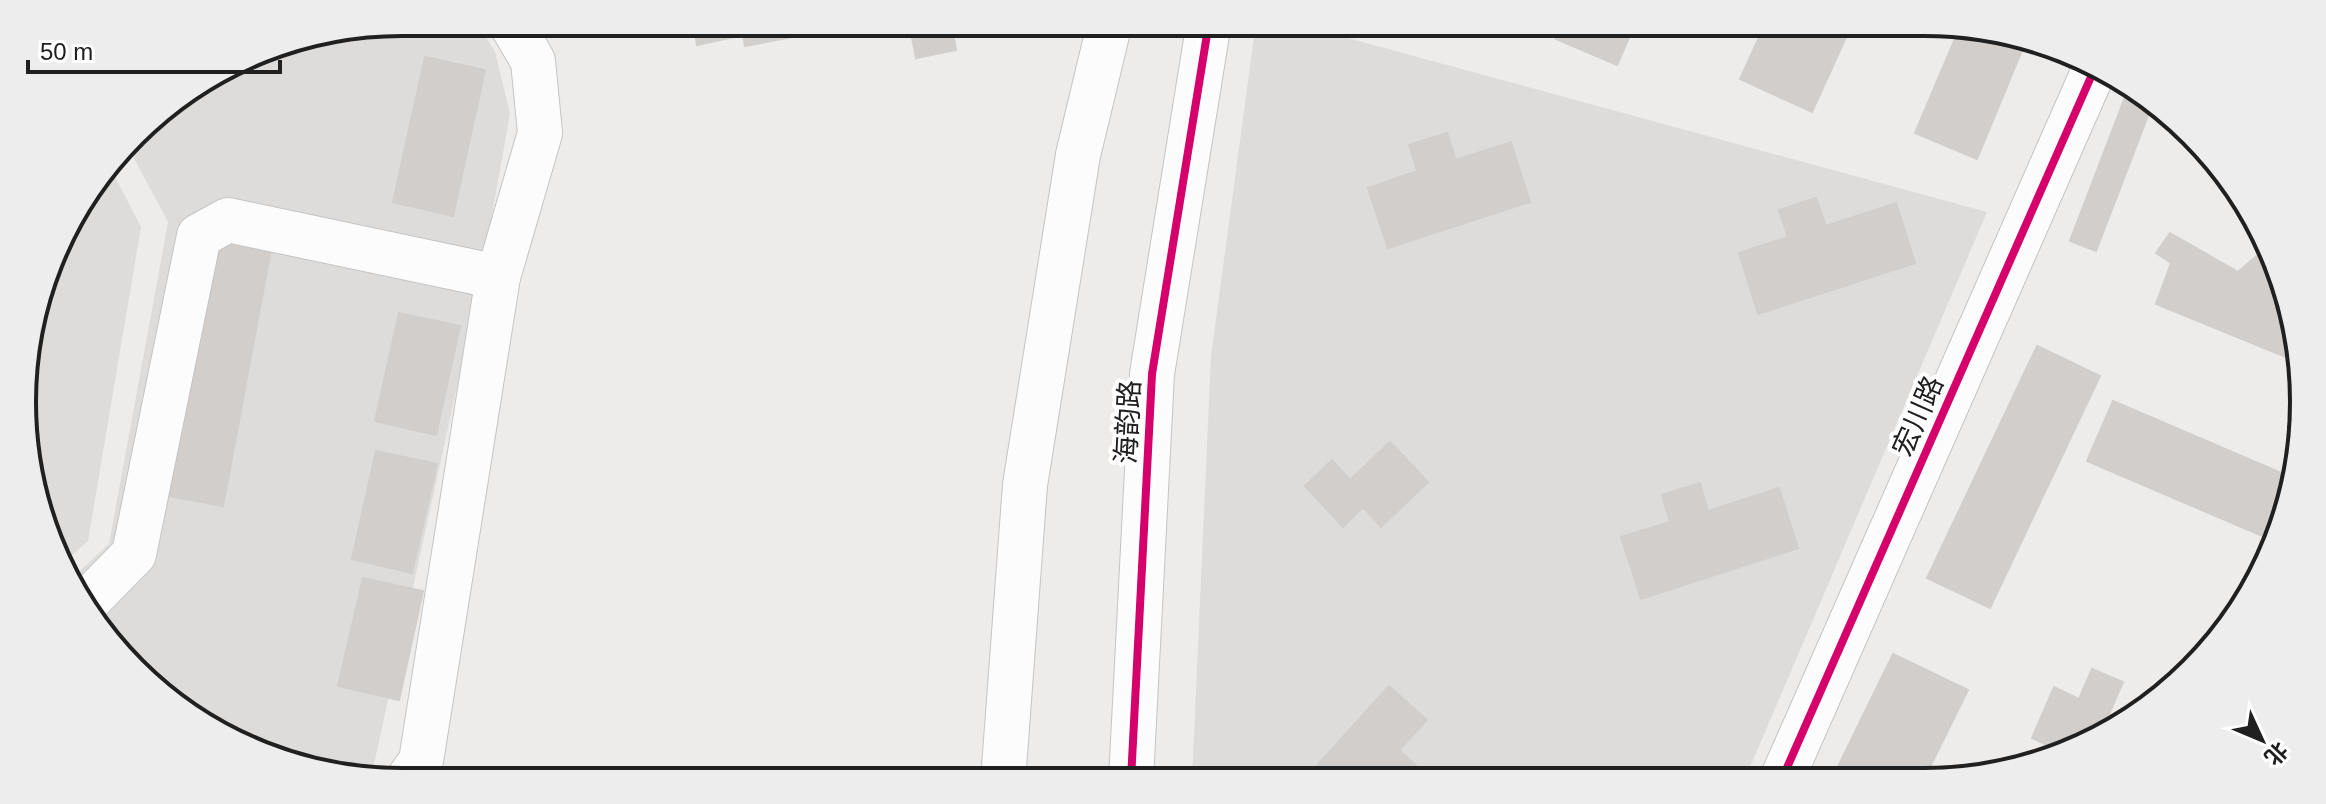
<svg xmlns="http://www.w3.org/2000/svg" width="2326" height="804" font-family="Arial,'Noto Sans SC',sans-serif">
  <rect width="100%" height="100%" fill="#eeecea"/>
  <g fill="#dddcdb">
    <path d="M402,22H477L495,52L510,114L479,287L371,778L304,769L191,718L86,613L71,579L109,544L168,222L128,147L151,117L257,51Z"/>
    <path d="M1256,22H1289L1987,212L1745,779L1192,780L1211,356Z"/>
    <path d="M111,169L141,227L88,541L63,563L35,500L25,353L61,234Z"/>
  </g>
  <g fill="#d1cecc" stroke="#d1cecb" stroke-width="2">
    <path d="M693,22H806L808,34L745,46L743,35L697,45Z"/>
    <path d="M909,22H951L956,50L916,58Z"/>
    <path d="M1386,22H1418L1416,30Z"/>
    <path d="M1563,22H1636L1617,65L1556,39Z"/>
    <path d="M1766,22H1853L1812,112L1740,79Z"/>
    <path d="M1960,27L2027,38L1977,159L1915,133Z"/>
    <path d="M425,57L485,70L453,216L393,202Z"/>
    <path d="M2129,87L2154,100L2096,251L2070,241Z"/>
    <path d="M1447,133L1456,160L1511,142L1530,202L1388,248L1368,188L1417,171L1409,145Z"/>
    <path d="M1816,198L1826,226L1896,203L1915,263L1758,314L1739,253L1788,237L1779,210Z"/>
    <path d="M2170,233L2238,272L2258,255L2269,259L2299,347L2293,360L2156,304L2171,263L2156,253Z"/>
    <path d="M211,238L271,249L223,506L164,495Z"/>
    <path d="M399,313L460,326L436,435L375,421Z"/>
    <path d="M2037,346L2100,376L1990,608L1927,578Z"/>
    <path d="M2113,401L2293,478L2291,500L2274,541L2087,461Z"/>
    <path d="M1390,442L1428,482L1381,527L1363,507L1343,527L1305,486L1332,460L1350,480Z"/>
    <path d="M376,451L437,464L412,573L352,559Z"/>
    <path d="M1700,483L1708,511L1779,488L1798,548L1641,599L1621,537L1670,522L1662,495Z"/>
    <path d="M363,578L423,591L399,700L338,686Z"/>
    <path d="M1893,654L1968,690L1924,779H1832Z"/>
    <path d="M2092,669L2123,682L2109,714L2125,721L2092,743L2046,757L2051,747L2032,738L2054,687L2079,699Z"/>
    <path d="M1389,686L1427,720L1399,750L1424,773L1418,780H1304Z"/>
  </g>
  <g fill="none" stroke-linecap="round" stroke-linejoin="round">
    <defs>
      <g id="minor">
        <path d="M83,606L134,554L199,236L228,220L498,277"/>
        <path d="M1782,779L2094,70"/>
        <path d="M1131,780L1152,374L1209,22"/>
        <path d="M1003,781L1025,485L1078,155L1110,22"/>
        <path d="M406,782L421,761L498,277L540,133L533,61L510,22"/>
      </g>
    </defs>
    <use href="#minor" stroke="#c5c4c4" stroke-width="46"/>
    <use href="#minor" stroke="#fcfcfc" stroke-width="44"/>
    <defs>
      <g id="cycleway">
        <path d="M1782,779L2094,70"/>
        <path d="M1131,780L1152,374L1209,22"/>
      </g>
    </defs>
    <use href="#cycleway" stroke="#fff" stroke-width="13"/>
    <use href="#cycleway" stroke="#d6006c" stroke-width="8"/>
  </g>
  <g text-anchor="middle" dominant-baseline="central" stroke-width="8" stroke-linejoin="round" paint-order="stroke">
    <g font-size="28" fill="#202020" stroke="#fff">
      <text transform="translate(1918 416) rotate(-66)">宏川路</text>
      <text transform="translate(1128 422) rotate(-87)">海韵路</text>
    </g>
  </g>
  <path d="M0 0H2326V804H0ZM402 36H1924A366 366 0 0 1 2290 402V402A366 366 0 0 1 1924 768H402A366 366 0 0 1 36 402V402A366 366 0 0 1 402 36Z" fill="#ededed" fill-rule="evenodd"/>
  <path fill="none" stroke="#202020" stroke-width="4" d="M402 36H1924A366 366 0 0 1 2290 402V402A366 366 0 0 1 1924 768H402A366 366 0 0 1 36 402V402A366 366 0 0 1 402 36Z"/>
  <g transform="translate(2262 740) rotate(134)" stroke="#ffffff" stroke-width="6" paint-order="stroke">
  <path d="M0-6L14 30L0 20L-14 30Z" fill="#202020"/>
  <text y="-12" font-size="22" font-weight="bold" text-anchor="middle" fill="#202020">北</text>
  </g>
  <path d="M28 60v12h252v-12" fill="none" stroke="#202020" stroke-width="4"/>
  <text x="40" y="60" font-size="24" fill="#202020" stroke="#ffffff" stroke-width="6" paint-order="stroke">50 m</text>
</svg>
